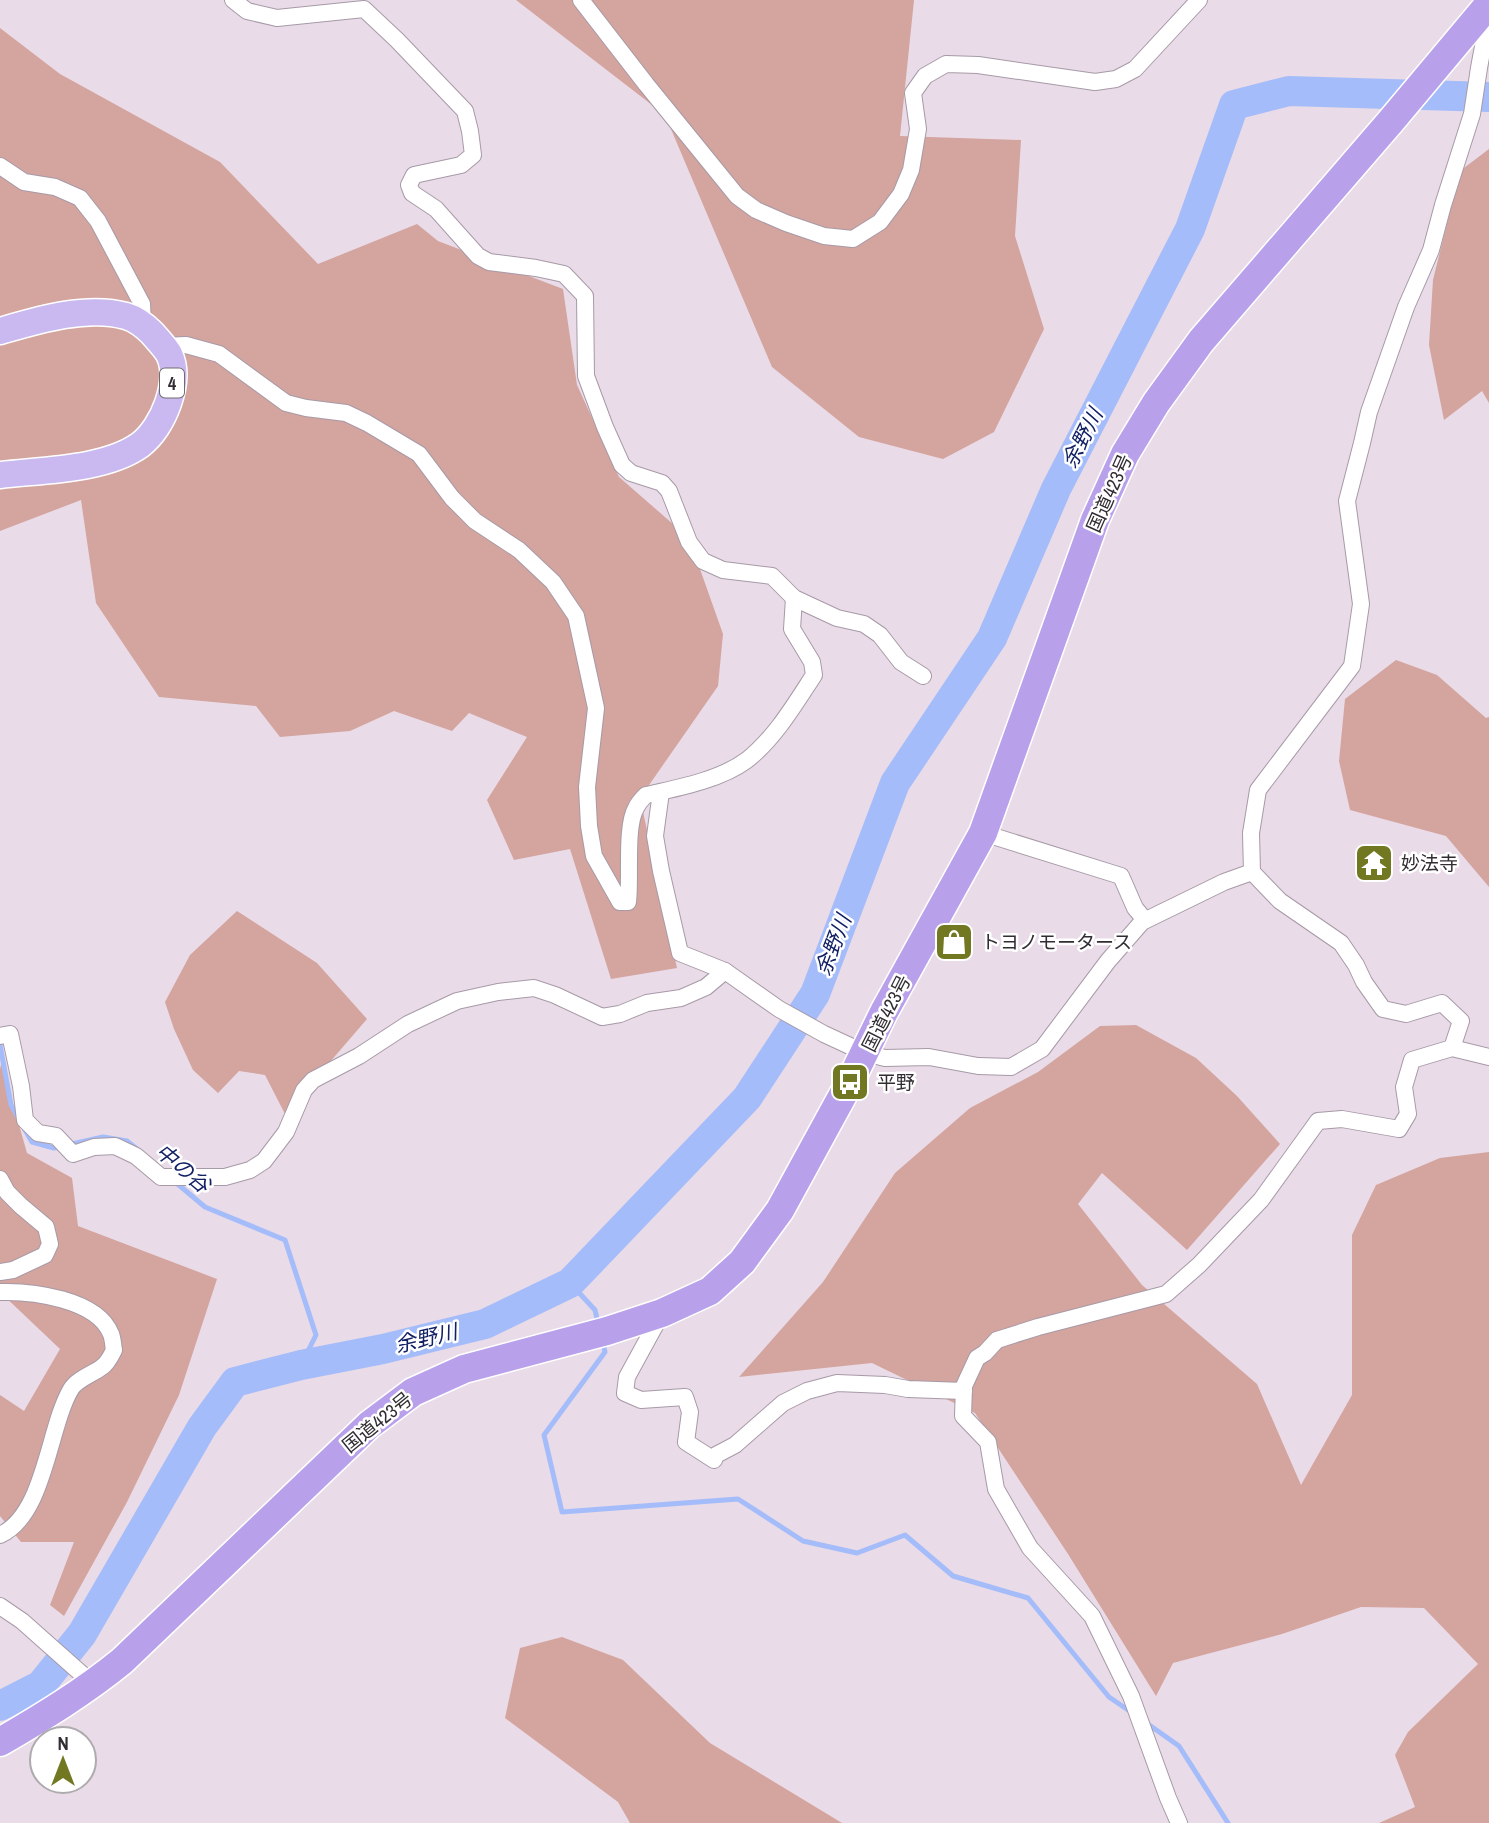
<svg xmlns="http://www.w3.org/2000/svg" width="1489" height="1823" font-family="'Archivo Narrow','Noto Sans JP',sans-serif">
  <rect width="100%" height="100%" fill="#e9dbe8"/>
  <g fill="#d4a49e">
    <path d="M516,0H914L900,136L1021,140L1015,236L1044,329L994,432L943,459L859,437L772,367L665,115Z"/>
    <path d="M0,28L60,74L220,162L318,264L417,224L438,241L563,289L577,385L619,477L689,538L723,634L718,686L640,798L677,968L611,979L570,849L514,860L487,800L527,737L469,713L452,731L394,711L350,731L280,737L256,706L159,697L96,603L81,500L0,531Z"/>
    <path d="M1489,149V403L1482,391L1444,420L1429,345L1433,280L1460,171Z"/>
    <path d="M1396,660L1437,675L1486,718L1489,717V887L1446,836L1350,810L1339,761L1345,699Z"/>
    <path d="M237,911L317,963L367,1019L285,1114L265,1075L239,1071L218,1093L193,1070L174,1029L165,1002L190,955Z"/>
    <path d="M1136,1025L1196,1058L1237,1096L1280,1144L1187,1250L1102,1173L1078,1204L1142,1285L1257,1384L1301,1485L1352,1395V1235L1376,1185L1440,1158L1489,1152V1823H1379L1415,1807L1395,1755L1408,1732L1478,1664L1424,1608L1361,1607L1282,1634L1173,1663L1156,1696L1068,1554L975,1413L872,1363L739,1377L823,1282L895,1173L970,1108L1038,1072L1100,1026Z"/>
    <path d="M3,1056L13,1104L27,1153L72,1178L78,1226L217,1279L179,1395L127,1502L64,1616L50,1605L74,1542H21L0,1516V1395L24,1411L60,1349L0,1292V1069Z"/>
    <path d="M562,1637L623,1660L710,1743L842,1823H630L618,1802L505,1718L520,1648Z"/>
  </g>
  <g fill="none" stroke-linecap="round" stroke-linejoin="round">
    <g stroke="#a4bcf9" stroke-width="5">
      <path d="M0,1045L11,1105L19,1119"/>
      <path d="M24,1128L32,1142L54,1148L103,1137L127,1141L137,1149"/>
      <path d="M174,1181L205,1207L285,1240L316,1335L301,1365"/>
      <path d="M570,1283L595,1310L598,1323"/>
      <path d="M602,1339L605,1352L544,1435L562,1512L738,1499L803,1541L857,1553L905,1535L953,1576L1028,1598L1109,1697L1131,1712"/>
      <path d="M1145,1722L1179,1746L1228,1823"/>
    </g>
    <path stroke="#a4bcf9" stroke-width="30" d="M0,1706L41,1685L82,1634L202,1427L235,1382L301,1365L383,1349L485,1324L570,1283L747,1098L815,994L895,783L992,638L1056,489L1190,229L1234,105L1289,91L1489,97"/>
    <defs>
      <g id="minor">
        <path d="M233,0L247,11L277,18L364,9L397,40L465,111L470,131L473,155L461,165L414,175L409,185L412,193L436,209L478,256L489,262L536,268L564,274L585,296L586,376L605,427L622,465L631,473L662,483L669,491L689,542L703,561L723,570L772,576L794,598L837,618L864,624L880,635L901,662L923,676"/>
        <path d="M581,0L646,84L737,196L756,210L786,223L824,236L853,239L880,222L901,194L911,170L918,129L913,93L925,76L946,64L978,65L1095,82L1116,79L1135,69L1199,0"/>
        <path d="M0,166L24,182L55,187L80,198L98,221L142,304L143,324"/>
        <path d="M163,346L186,345L219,354L286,403L306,408L346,413L367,423L419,454L452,498L475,521L519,550L553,582L576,616L596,708L587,787L589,826L594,856L620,902H628C631,879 625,826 636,808C638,803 642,799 646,795C678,788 720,780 747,760C775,738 795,704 814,675L812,662L792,629L794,598"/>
        <path d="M661,792L655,836L661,871L680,953L725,971L779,1009L824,1034L865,1053L885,1058L929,1057L978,1066L1011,1067L1042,1049L1108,961L1142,922L1224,882L1252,872"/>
        <path d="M983,833L1121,876L1135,908L1145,920"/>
        <path d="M0,1036L10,1034L21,1086L25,1120L38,1133L56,1136L73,1154L94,1147L115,1146L136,1156L161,1177H225L250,1170L264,1161L286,1132L304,1090L313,1080L359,1056L408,1024L457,1001L498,992L534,988L555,995L602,1017L620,1014L647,1003L681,998L706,987L725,971"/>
        <path d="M1452,1048L1461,1021L1442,1003L1406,1014L1383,1009L1364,982L1356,965L1341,943L1280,901L1252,872L1251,833L1258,790L1352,666L1361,604L1347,501L1362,443L1369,412L1406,307L1431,250L1443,205L1472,114L1479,68L1489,14"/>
        <path d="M0,1179L7,1192L21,1206L46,1227L50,1244L45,1255L13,1270L0,1272"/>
        <path d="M0,1292C32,1291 97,1299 111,1334C113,1339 113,1345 114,1350C111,1356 108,1363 102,1367C93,1374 77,1379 71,1389C48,1428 45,1515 0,1535"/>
        <path d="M662,1313L627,1377L625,1393L641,1400L685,1397L690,1412L686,1442L714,1460L716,1455L735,1445L783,1403L807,1391L837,1383L885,1385L908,1389L964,1391"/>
        <path d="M0,1606L22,1621L93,1684"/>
        <path d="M1179,1823L1168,1798L1131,1696L1092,1616L1030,1548L996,1489L988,1442L963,1416L964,1386L977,1358L985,1353L997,1340L1038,1327L1166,1294L1199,1265L1261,1200L1318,1121L1342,1119L1399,1129L1408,1114L1404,1087L1412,1060L1452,1048L1489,1057"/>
      </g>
      <path id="primary" d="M0,331C38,320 87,305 126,316C136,319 145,326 152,333C158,340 165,347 169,354C182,381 163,428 140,445C105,470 42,470 0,475"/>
      <path id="trunk" d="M0,1742C43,1717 84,1692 122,1661L369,1425L413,1392L464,1369L607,1331L662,1313L710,1291L742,1262L780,1210L850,1082L884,1012L983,833L1095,520L1125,454L1156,403L1201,341L1391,121L1489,4"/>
    </defs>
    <use href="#minor" stroke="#a79aa7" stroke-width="18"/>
    <use href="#primary" stroke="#fff" stroke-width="29"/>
    <use href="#trunk" stroke="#fff" stroke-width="31"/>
    <use href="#minor" stroke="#fff" stroke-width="16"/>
    <use href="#primary" stroke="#cab8f0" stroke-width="26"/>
    <use href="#trunk" stroke="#b8a0eb" stroke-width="28"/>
  </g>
  <defs>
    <symbol id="temple-square" viewBox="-11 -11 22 22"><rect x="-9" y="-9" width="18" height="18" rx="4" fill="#727822" stroke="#fff"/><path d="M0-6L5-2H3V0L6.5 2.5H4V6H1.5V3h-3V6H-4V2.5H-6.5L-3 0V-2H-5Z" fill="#fff"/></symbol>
    <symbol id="shop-square" viewBox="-11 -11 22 22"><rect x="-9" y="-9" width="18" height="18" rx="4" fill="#727822" stroke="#fff"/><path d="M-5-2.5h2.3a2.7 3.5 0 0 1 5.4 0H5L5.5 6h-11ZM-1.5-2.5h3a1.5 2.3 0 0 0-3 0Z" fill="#fff"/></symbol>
    <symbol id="bus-square" viewBox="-11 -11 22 22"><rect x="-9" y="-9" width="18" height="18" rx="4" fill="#727822" stroke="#fff"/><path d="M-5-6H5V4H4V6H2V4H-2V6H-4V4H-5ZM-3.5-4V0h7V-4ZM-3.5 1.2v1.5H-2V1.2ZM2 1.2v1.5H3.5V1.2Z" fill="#fff"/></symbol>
  </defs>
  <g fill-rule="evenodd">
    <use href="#temple-square" x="1352" y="841" width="44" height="44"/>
    <use href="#shop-square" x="932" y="920" width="44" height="44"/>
    <use href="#bus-square" x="828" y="1060" width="44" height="44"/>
  </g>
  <g text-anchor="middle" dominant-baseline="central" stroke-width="5" stroke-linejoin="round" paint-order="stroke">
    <rect fill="#fff" stroke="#706c70" stroke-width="2" x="160" y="368.5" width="24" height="29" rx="5"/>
    <g font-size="18" font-weight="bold" fill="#322d32">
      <text x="172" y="383">4</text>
    </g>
    <g font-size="19" fill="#322d32" stroke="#fff">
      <text transform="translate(1109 493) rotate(-66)">国道423号</text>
      <text transform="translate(886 1013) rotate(-63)">国道423号</text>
      <text transform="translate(377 1422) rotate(-39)">国道423号</text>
    </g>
    <g font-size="19" fill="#322d32" stroke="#fff" text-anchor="start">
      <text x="1401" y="863">妙法寺</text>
      <text x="981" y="942">トヨノモータース</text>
      <text x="877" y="1082">平野</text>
    </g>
    <g font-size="21" font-style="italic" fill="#122065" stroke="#fff">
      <text transform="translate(1082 438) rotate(-63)">余野川</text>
      <text transform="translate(833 945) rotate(-69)">余野川</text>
      <text transform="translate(183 1168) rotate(40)">中の谷</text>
      <text transform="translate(426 1338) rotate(-13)">余野川</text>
    </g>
  </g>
  <g transform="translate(63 1760)"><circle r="33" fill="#ffffff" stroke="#adabad" stroke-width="2"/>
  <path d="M0-5L12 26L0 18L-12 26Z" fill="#727822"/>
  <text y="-10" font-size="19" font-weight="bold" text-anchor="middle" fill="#322d32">N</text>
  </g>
</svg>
